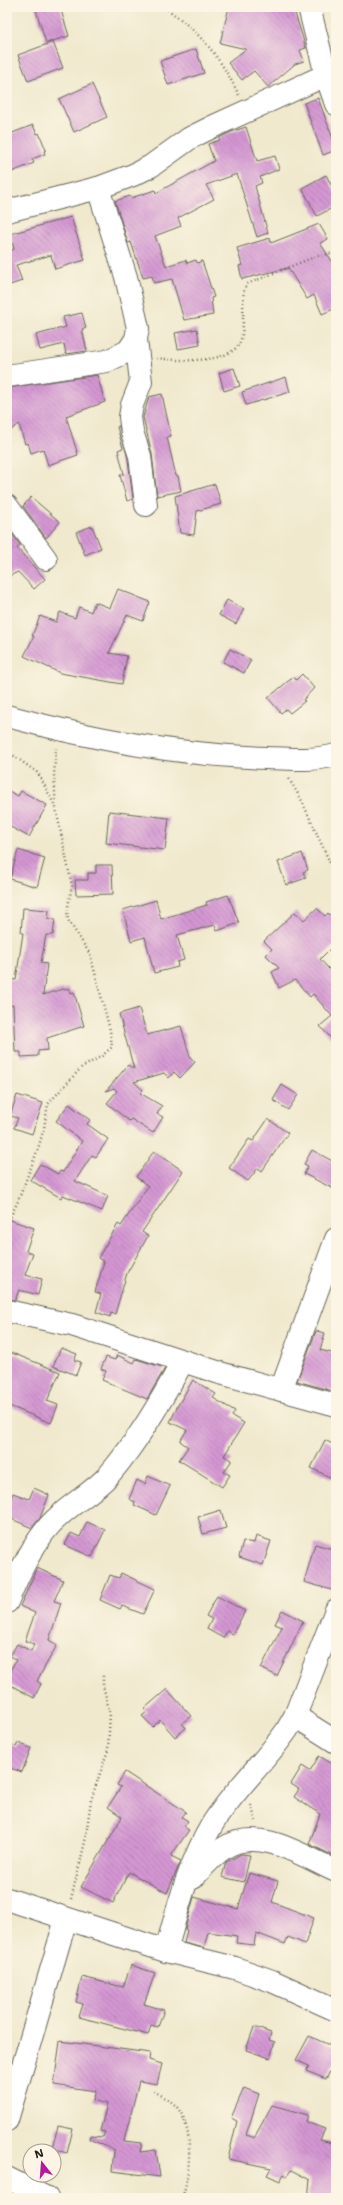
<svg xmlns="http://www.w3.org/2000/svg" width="343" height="2205" font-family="'Shantell Sans',sans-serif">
  <defs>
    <pattern id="building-back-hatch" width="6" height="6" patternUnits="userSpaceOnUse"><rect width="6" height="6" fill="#d496d3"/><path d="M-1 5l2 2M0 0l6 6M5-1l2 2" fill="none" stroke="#ab7aaa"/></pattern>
  </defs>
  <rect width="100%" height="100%" fill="#fcf5e5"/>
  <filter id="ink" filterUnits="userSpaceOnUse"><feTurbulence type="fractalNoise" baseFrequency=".025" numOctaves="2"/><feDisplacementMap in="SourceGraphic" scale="8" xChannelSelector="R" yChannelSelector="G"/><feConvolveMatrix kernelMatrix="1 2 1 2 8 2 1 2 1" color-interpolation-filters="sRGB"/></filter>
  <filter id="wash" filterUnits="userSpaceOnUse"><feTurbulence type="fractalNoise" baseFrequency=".012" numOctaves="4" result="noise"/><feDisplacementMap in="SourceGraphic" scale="16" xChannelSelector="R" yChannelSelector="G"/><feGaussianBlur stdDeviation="0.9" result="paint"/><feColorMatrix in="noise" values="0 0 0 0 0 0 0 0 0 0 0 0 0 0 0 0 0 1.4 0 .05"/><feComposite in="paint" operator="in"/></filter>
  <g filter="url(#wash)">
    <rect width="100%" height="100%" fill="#f0e9ce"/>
    <g id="blocks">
      <g fill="url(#building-back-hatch)">
        <path d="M35,7H60L69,36L46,43Z"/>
        <path d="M229,7H293L306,48L300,50L304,61L295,64L268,87L254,71L242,80L228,63L246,49L220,43Z"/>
        <path d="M53,42L63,68L28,81L18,55Z"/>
        <path d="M196,49L204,73L168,85L160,61Z"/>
        <path d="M92,84L107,117L74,132L59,99Z"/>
        <path d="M318,98L336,147V150L323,155L304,103Z"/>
        <path d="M33,125L37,134L39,133L46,150L44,151L45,154L32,159L34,163L7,174V135Z"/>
        <path d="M246,127L257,161L275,156L279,169L260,177L262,183L255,186L268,233L257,237L237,174L206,185L214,199L178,218L181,226L155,236L166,266L186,260L187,263L196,260L197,263L202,261L214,297L211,298L213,315L184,320L172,279L154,283L152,276L143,278L131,242L128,243L115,201L130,196L131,198L155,190L156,193L214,161L208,144L220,140L219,138L231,132Z"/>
        <path d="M326,175L336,194V206L317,216L302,188Z"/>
        <path d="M71,217L85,260L55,269L51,255L16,265L22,281L7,286V245L11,251L14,249L10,234Z"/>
        <path d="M319,224L328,239L320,243L336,267V308L322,314L314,295L307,299L288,268L242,279L239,266L242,265L237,248L270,238L271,243Z"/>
        <path d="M82,313L86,328L82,329L87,351L66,354L64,344L40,350L36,335L66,327L63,317Z"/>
        <path d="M197,329L200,345L178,349L175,333Z"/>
        <path d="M234,368L240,386L224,391L219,373Z"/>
        <path d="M97,375L105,402L66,416L78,455L48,465L43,449L31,453L28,443L25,444L19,424L7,433V388Z"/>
        <path d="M286,377L290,392L246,405L242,392Z"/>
        <path d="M162,394L171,436L167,437L176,476H178L181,491L157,496L152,454L143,417L149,397Z"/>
        <path d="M119,426L128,459L133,499L127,501L120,475L124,474L118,450L123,448L117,427Z"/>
        <path d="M215,484L221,504L197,511L194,535L180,533L175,496Z"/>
        <path d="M31,497L60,522L46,538L23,506Z"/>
        <path d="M92,526L101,548L85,555L76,532Z"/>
        <path d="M7,527L20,545L17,548L45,579L34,589L18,572L7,577Z"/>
        <path d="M118,589L150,602L143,621L127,615L109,653L127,656L122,684L60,673L24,656L34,636H32L40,616L56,622L60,612L75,618L79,607L91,612L95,602L110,608Z"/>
        <path d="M227,600L244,609L236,624L219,615Z"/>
        <path d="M230,649L251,660L244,673L223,662Z"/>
        <path d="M302,674L314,688L303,700L305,701L290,713L286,709L281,713L268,698L287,682L294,677L296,680Z"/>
        <path d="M7,790L18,796L21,791L47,805L29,837L7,825Z"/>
        <path d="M109,811L169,818L165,850L106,843Z"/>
        <path d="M18,850L45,858L37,887L10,879Z"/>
        <path d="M302,853L308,870L303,872L306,878L286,885L278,862Z"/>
        <path d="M96,865H112L113,894L76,895L75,880H88V873H96Z"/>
        <path d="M228,895L239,923L217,931L215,925L177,935L184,960L177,962L178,967L154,973L145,937L131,941L123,910L156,900L161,919L207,905L206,902Z"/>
        <path d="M23,908L49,910L48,919H55L53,935H46L41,963L47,964L43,995L63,989L64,990L69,988L71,993L74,992L84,1026L47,1038L48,1050L38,1051V1056L21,1057V1052H15L13,1005H7V979L16,980L23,933H21Z"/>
        <path d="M317,908L325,916L328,913L336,921V943L320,959L336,977V1044L320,1026L332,1016L313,994L310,997L295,980L279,988L272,972L279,968L266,955L272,949L264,941L295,912L304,920Z"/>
        <path d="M139,1008L147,1035L181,1026L190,1057L195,1062L180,1078L174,1072L169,1078L164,1073L134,1082L143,1090L140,1093L162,1106L157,1114L163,1117L153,1133L131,1119L129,1121L107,1103L117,1091L114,1088L106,1091L128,1065L134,1069L119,1014Z"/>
        <path d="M282,1085L298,1095L288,1110L273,1100Z"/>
        <path d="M17,1095L43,1103L32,1134L14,1128L18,1118L10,1116Z"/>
        <path d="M69,1104L90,1120L87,1124L108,1139L96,1157L92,1155L75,1181L108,1196L102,1211L63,1195L61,1198L30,1180L40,1164L58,1174L60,1171L63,1172L82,1141L56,1121Z"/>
        <path d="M268,1119L288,1133L262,1171L258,1168L248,1181L229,1168L249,1139L253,1141Z"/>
        <path d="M312,1150L336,1163V1190L304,1174L308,1166L304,1164Z"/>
        <path d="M154,1151L183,1171L142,1232L148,1236L127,1273L115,1314L111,1313L110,1317L96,1312L101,1294L95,1292L104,1262L98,1258L118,1224L121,1226L148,1186L136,1177Z"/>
        <path d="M7,1219L34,1228L26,1251L33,1253L25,1275L42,1279L38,1295L19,1290L15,1300L7,1299Z"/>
        <path d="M316,1331L325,1333L320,1350L336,1354V1392L297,1381Z"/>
        <path d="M61,1348L77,1354L74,1360L81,1362L76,1375L53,1366Z"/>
        <path d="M7,1351L60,1372L47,1401L58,1405L51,1423L7,1405Z"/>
        <path d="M117,1355L134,1363L136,1359L165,1368L147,1399L102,1380L106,1371L101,1369L106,1357L115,1360Z"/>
        <path d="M193,1380L216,1394L213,1398L235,1411L232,1416L244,1423L224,1456L232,1460L224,1472L230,1475L222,1487L179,1460L188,1447L180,1441L187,1430L170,1422L178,1405Z"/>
        <path d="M325,1440L336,1446V1480L311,1468Z"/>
        <path d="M148,1476L170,1486L156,1515L134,1505L135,1502L129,1499L137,1480L145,1484Z"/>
        <path d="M34,1488L49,1495L40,1518L32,1528L7,1517V1498L10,1500L13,1493L29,1499Z"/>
        <path d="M221,1510L226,1528L203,1534L198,1517Z"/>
        <path d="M87,1522L105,1530L92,1557L65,1545L71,1533L80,1537Z"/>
        <path d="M256,1536L271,1541L263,1565L239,1557L243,1541L254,1543Z"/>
        <path d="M315,1544L336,1550V1578L332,1590L304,1582Z"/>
        <path d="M37,1568L63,1580L54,1601L61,1603L49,1640L57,1645L37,1681L41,1684L34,1698L7,1683V1676L16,1660L10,1656L17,1644L31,1651L34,1644L25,1641L35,1613L20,1606Z"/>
        <path d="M121,1573L155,1589L143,1614L122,1606L120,1609L100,1600L110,1575L119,1578Z"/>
        <path d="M217,1596L245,1611L232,1635L227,1631L223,1638L207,1629L212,1619L206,1616Z"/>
        <path d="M282,1610L303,1621L277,1676L261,1668L282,1627L275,1624Z"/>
        <path d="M167,1689L191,1716L182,1723L186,1728L175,1737L160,1720L153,1727L142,1716L147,1712L144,1709Z"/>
        <path d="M18,1743L31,1748L22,1772L7,1767V1744L16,1747Z"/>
        <path d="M319,1756L336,1766V1857L309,1844L320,1814L294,1797L299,1789L291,1784L302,1766L310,1771Z"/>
        <path d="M125,1772L186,1812L182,1817L188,1821L184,1827L189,1830L171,1856L181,1861L167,1893L129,1872L113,1903L81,1887L122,1817L108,1807L121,1787L117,1785Z"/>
        <path d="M241,1854L250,1855L244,1882L222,1877L226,1862Z"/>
        <path d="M249,1873L278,1881L272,1902L314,1918L305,1944L288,1937L285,1944L256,1933L254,1945L236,1943L237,1936L208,1932L204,1948L184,1943L187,1930L185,1929L194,1897L238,1909Z"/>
        <path d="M131,1965L155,1973L144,2004L164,2010L158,2027L151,2025L148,2035L79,2017L83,2004L76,2002L82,1977L123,1987Z"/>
        <path d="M254,2027L271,2033L269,2040L275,2042L270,2058L246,2050Z"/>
        <path d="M309,2036L336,2048V2060L326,2079L306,2071L309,2066L296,2060Z"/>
        <path d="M60,2041L150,2053L149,2060L162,2064L157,2084L139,2081L124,2141L142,2143L140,2152L156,2150L160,2177L112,2171L114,2150L89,2139L90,2136L103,2137L105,2132L100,2131L107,2104L93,2100L96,2091L54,2085Z"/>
        <path d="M244,2088L259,2094L246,2135L254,2138L272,2105L308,2115L306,2122L325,2129L320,2140L336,2144L334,2198H308L310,2180L291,2170L287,2176L284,2174L280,2181L267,2175L271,2168L228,2159L237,2121L231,2118Z"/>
        <path d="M58,2126L73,2129L67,2153L52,2149Z"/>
      </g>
    </g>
  </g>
  <g filter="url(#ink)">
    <use href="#blocks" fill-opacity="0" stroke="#66645a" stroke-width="1"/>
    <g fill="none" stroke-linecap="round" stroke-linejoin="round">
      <defs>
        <g id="minor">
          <path d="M309,7L326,75L336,104"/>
          <path d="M7,211L98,188L133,175L151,166L190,138L212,127L326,75"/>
          <path d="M136,339L141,382L132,405L130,417L132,432L140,456L146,505"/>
          <path d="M7,376L107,361L128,351L136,339L138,328L126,277L98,188"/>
          <path d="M7,506L46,559"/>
          <path d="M7,716C91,739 179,755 267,758C290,759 313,761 336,755"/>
          <path d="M7,1311L72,1325L220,1373L336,1405"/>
          <path d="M281,1390L336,1239"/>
          <path d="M7,1602C18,1575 36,1536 58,1517C74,1502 93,1492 108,1476C138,1441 161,1401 183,1361"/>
          <path d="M295,1716L336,1742"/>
          <path d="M193,1878C202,1868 212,1856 224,1848C259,1825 304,1857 336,1871"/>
          <path d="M7,1899L166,1951L235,1968L272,1981L336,2010"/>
          <path d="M166,1951C178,1907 189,1863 213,1823C234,1790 264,1763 287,1730L295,1716L336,1610"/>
          <path d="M7,2120L66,1919"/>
          <path d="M7,2178L47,2198"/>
        </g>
      </defs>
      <use href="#minor" stroke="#66645a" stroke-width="24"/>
      <g stroke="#66645a" stroke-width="2.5" stroke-dasharray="1 3" stroke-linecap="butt">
        <path d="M164,7C202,34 218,54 239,95"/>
        <path d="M157,358C177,361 228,364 239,344C243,337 243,325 243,317C244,305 241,294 247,284L317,256L336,253"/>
        <path d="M7,751L38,773L55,806"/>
        <path d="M289,779L301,799L336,876"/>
        <path d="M7,1224L18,1201L38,1149L44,1128L48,1104L81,1068L102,1056L112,1047L110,1030L90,954L68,920L67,911L72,886L56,809L54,775L56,748"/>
        <path d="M251,1805L256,1821"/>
        <path d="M71,1899L85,1842L91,1800L108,1750L110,1714L103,1685V1673"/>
        <path d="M154,2091C162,2096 174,2102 179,2110C194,2130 190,2175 182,2198"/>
      </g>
      <use href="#minor" stroke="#fff" stroke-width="22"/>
    </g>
  </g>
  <rect width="343" height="2205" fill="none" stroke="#fcf5e5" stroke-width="24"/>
  <g transform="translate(42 2163) rotate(343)"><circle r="19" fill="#fcf5e5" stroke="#a29e95"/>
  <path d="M0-3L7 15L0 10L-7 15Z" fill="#b5179e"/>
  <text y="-6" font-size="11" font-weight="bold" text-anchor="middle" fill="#1c1c1c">N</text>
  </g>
</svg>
